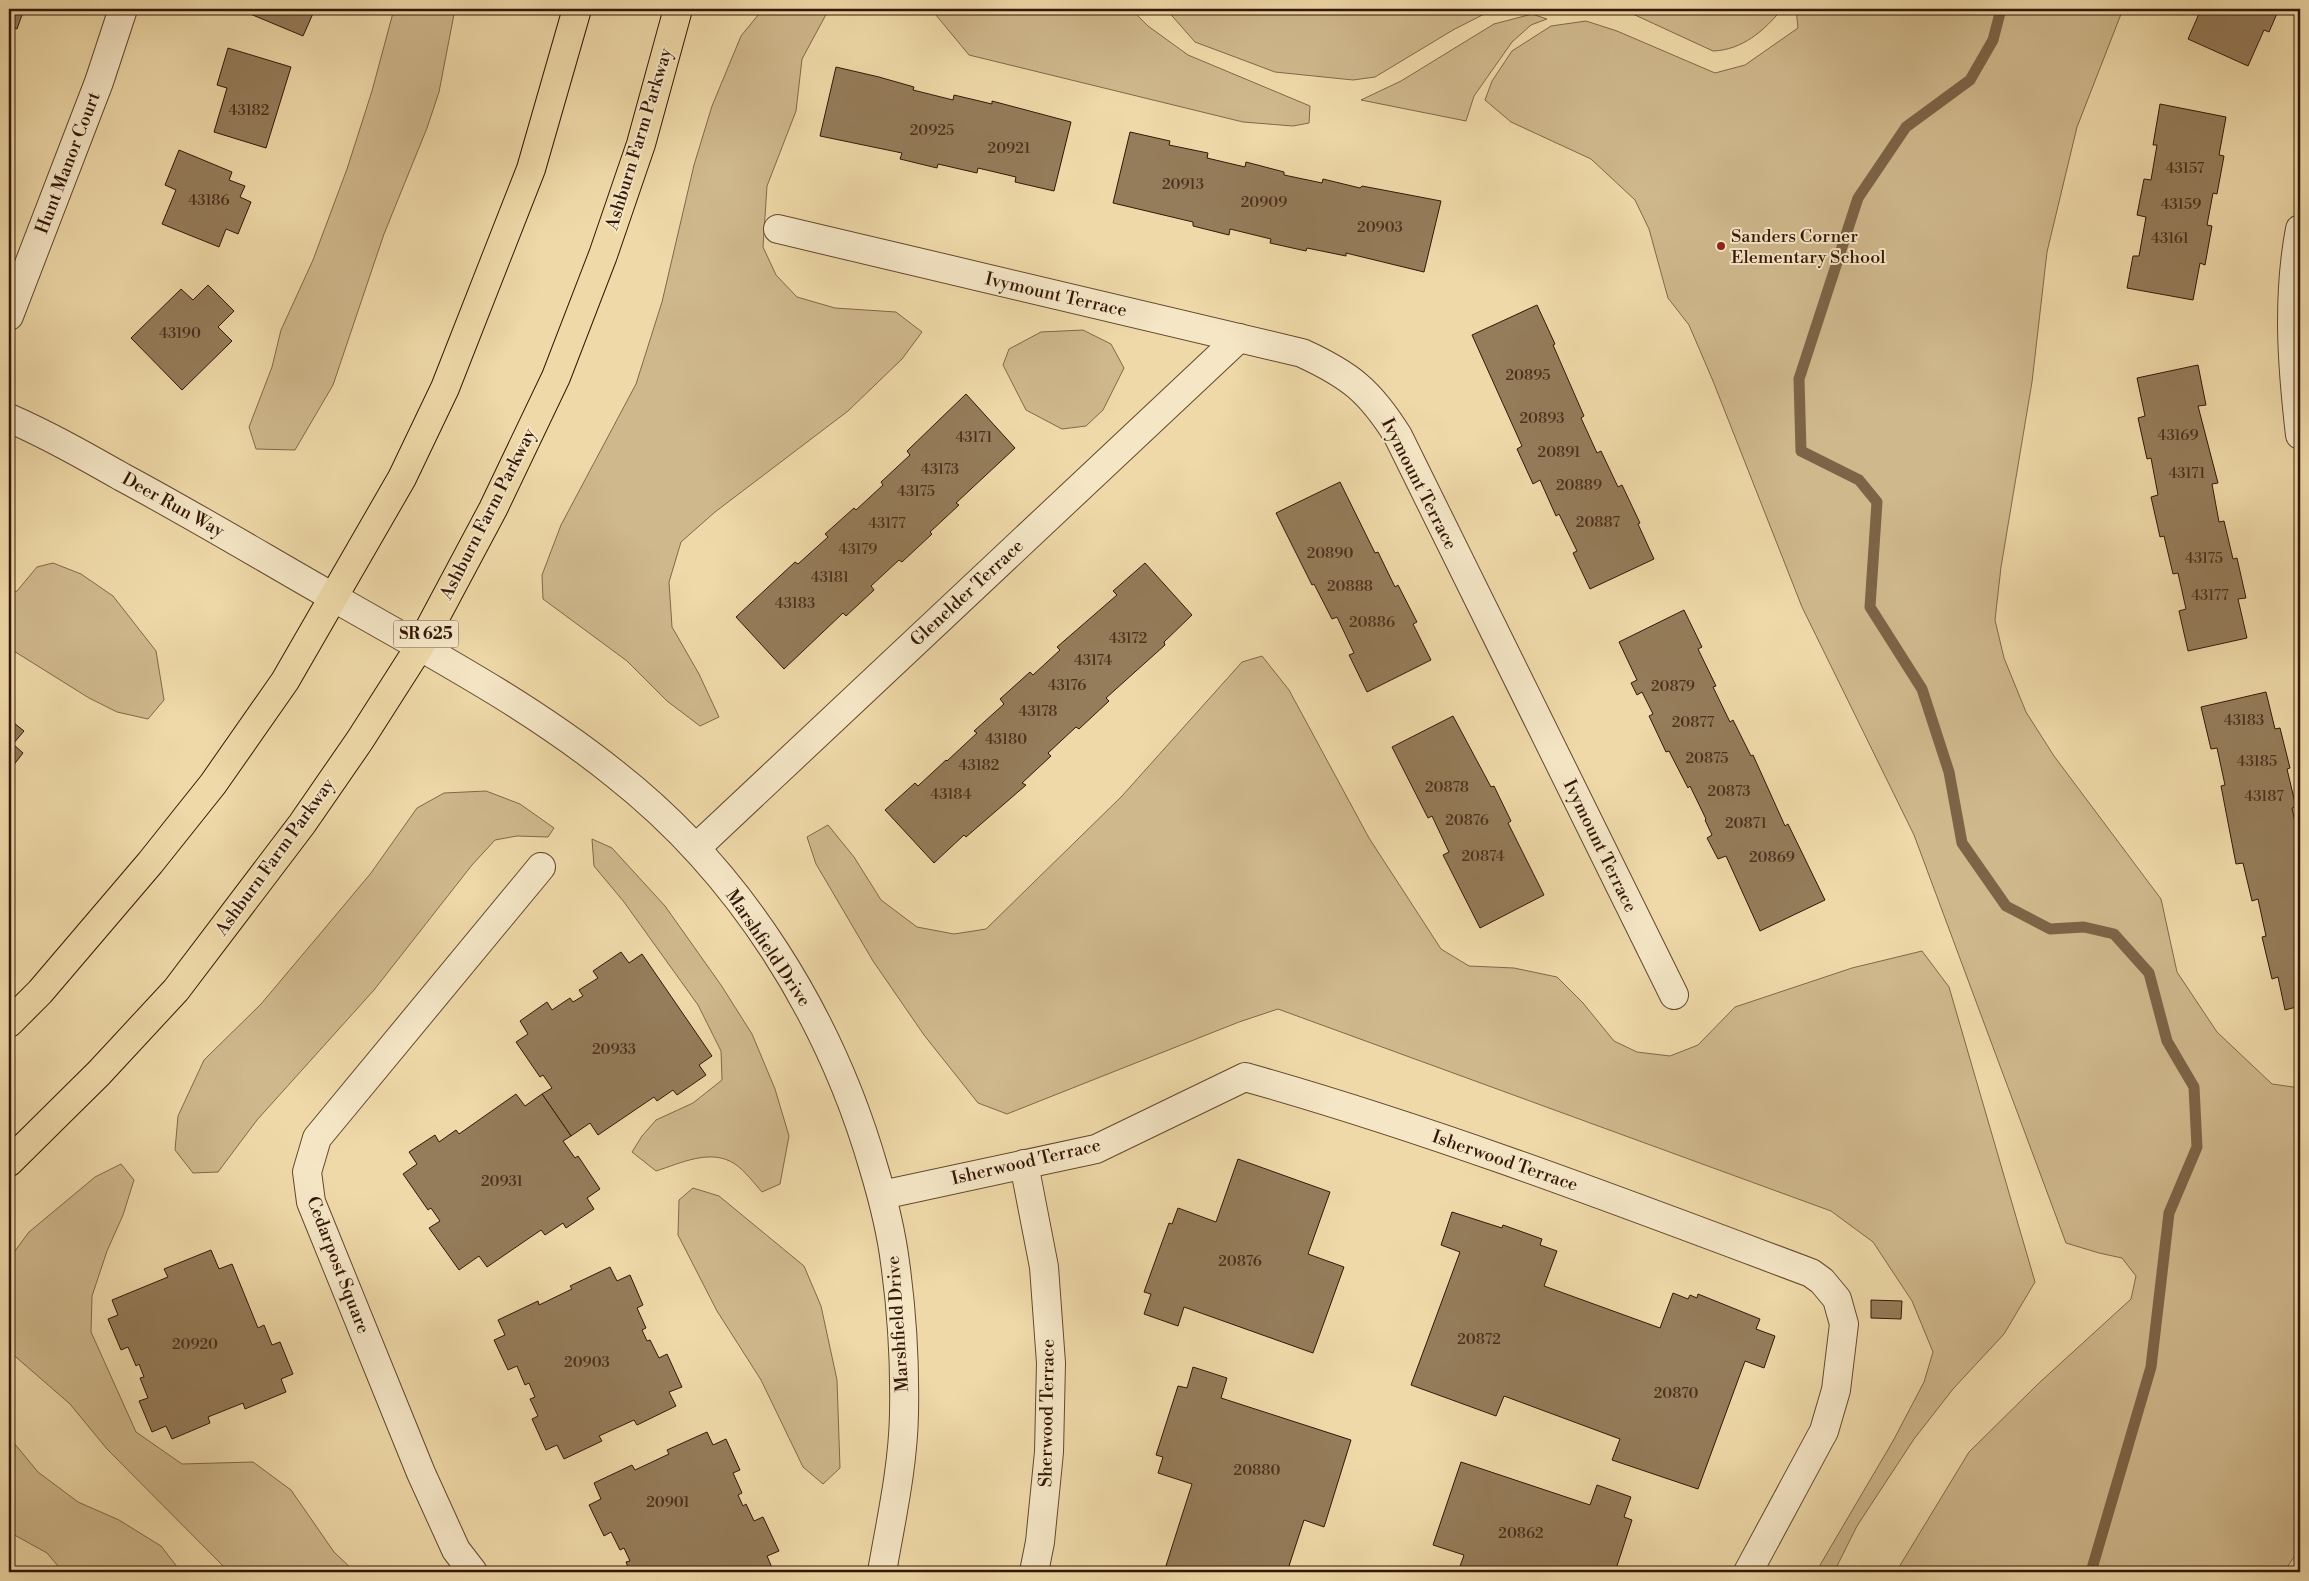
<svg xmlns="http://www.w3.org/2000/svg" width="2309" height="1581" font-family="'Libre Bodoni',serif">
  <rect width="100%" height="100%" fill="#efd9a8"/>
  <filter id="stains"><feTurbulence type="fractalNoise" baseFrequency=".004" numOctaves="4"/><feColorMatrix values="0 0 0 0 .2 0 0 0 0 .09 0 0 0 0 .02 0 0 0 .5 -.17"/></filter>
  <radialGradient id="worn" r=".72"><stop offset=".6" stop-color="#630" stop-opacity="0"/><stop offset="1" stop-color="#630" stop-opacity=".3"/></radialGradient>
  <g fill="#cfb88c" stroke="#816849">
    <path d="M394,9H455L439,92L427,128L384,234L333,385L295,450L256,449L249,427L272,367L281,330L313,260L347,169L372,91Z"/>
    <path d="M763,9H829L802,59L796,111L767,186L763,247L776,275L797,297L835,308L896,312L922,332L902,359L848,411L715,512L681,542L669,582L672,627L699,674L719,717L700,726L667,701L627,661L543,599L542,575L561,525L636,384L662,302L694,165L712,106L741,36Z"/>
    <path d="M931,9H1131L1148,26L1188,55L1310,106L1309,123L1293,126L1243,122L969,55Z"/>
    <path d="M1166,9H1494L1453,30L1375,77L1353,80L1275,72L1195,42Z"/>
    <path d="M1622,9H1782C1764,31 1742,50 1713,51Z"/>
    <path d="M1796,9H2123L2077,127L2047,252L2032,382L2001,567L1995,620L2004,658L2026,712L2054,756L2161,899L2177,972L2217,1032L2272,1084L2300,1088V1255L2296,1261L2300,1276V1548L2284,1572H1896L1969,1452L2039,1383L2131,1299L2136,1276L2122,1258L2099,1253L2066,1243L1914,835L1802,607L1713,381L1689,325L1668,298L1649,229L1635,200L1591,159L1511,122L1485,100L1492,81L1512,51L1551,26L1586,21L1617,31L1715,73L1745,65L1798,28Z"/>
    <path d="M1532,14L1547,19L1531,25L1512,42L1474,96L1466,121L1361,100L1401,81L1494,24Z"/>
    <path d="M1083,330L1111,344L1124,368L1103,410L1086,426L1062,429L1026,410L1003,365L1009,349L1041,332Z"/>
    <path d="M53,563L81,574L113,596L156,651L164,700L148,719L117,712L89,698L9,648V594L17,591L37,567Z"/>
    <path d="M1262,656L1289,690L1369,838L1441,949L1469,966L1514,968L1557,977L1583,1003L1614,1041L1637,1052L1670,1056L1698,1045L1735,1007L1852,968L1922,951L1949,987L2035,1282L2004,1334L1953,1389L1914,1439L1857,1526L1834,1572H1816L1893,1441L1924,1382L1933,1352L1912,1301L1873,1242L1831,1211L1278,1009L1239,1022L1007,1114L978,1103L924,1035L873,961L816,864L807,837L828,825L854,857L881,900L917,927L954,934L986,929L1122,796L1242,662Z"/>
    <path d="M486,791L520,804L554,828L548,837L517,836L495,840L472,865L374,990L257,1120L218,1172L193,1173L175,1150L178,1116L204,1060L261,1004L325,928L371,873L417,808L444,793Z"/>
    <path d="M592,839L612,848L665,906L721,985L752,1034L775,1089L789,1136L780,1184L762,1192C754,1183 745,1171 735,1164C711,1148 681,1163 656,1171L632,1152L642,1136L656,1120L693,1103L722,1080L721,1051L698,1005L624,902L594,866Z"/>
    <path d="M121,1164L134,1180L123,1215L107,1251L92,1296L91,1332L136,1432L182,1464L253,1462L291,1490L334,1552L355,1572H229L107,1449L70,1404L9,1351V1259L29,1232L95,1177Z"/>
    <path d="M693,1188L719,1196L804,1266L821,1306L837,1380L840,1468L823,1484L803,1467L761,1380L717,1311L678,1235L679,1200Z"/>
    <path d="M9,1437L38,1472L78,1502L119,1520L161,1546L181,1572H63L47,1553L9,1532Z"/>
  </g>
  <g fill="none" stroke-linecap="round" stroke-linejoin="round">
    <path stroke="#7d6446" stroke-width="11" d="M2001,9L1993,40L1970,80L1906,127L1858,198L1799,379L1801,451L1859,480L1877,502L1870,607L1922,689L1949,772L1962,843L2006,906L2050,929L2084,927L2114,934L2149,973L2167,1041L2194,1087L2197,1147L2169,1213L2151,1367L2091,1572"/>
  </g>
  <g fill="#957c5a" stroke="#331706">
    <path d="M9,9H24L17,29L9,26Z"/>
    <path d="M244,9H315L303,36L243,11Z"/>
    <path d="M2201,9H2279L2269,32L2264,30L2248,66L2188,39Z"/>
    <path d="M228,48L291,67L266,148L214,132L227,88L217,85Z"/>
    <path d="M836,67L879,77L914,87L913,90L953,100L954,95L992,104V101L1071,122L1054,191L1015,182L1016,177L978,168L977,173L938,164L937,168L900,159L902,153L820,136Z"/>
    <path d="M2160,104L2226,117L2219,155L2224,156L2217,194L2213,193L2207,225L2212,226L2205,265L2200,263L2193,300L2127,288L2133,256H2139L2146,217L2137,215L2144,179L2151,180L2157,145H2153Z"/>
    <path d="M1130,132L1170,141L1169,145L1208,153L1207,158L1245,167L1246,162L1284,172V175L1322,183L1323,179L1360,188L1362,186L1441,201L1424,272L1346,253V256L1307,248L1306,251L1270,243L1271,239L1230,229L1229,235L1193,226V222L1113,203Z"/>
    <path d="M179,150L232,172L229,180L245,186L240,197L251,202L238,234L226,229L219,247L162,224L176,190L165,185Z"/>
    <path d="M208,285L234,311L218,327L232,341L182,390L131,338L181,289L193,300Z"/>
    <path d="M1537,305L1555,344L1553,345L1584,416L1581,418L1597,453L1601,451L1618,487L1622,485L1640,523L1638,524L1654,559L1590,589L1573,553L1577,551L1559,514L1556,516L1540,480L1533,484L1517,449L1522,446L1472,335Z"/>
    <path d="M2198,365L2206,405L2198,406L2218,483L2212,484L2219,522L2224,521L2233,559L2237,558L2246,598L2238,599L2247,638L2188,651L2179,611L2186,609L2178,573L2173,574L2164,536L2160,537L2151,497L2158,495L2151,458L2147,459L2138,418L2145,416L2137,378Z"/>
    <path d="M966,394L1015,448L956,503L959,505L930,532L932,534L902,562L899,560L871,586L874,590L846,616L843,613L784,669L736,617L795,562L798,564L828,537L825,534L854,508L856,510L883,485L881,482L910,455L907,451Z"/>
    <path d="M1340,482L1375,553L1378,552L1395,587L1398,585L1417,622L1413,624L1431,660L1367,692L1349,655L1354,653L1337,617L1332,619L1314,584L1312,585L1276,513Z"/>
    <path d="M1145,563L1192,615L1164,642L1165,645L1106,698L1109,701L1079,729L1076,727L1048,753L1051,756L1022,783L1026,785L966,837L964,835L934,863L885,810L915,783L918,786L946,760L947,761L977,733L974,731L1004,704L1000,699L1030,672L1033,675L1060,650L1057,647L1117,595L1113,591Z"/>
    <path d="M1684,610L1702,647L1698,649L1716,686L1713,687L1730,722L1733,720L1751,756L1753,755L1785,826L1788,824L1825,900L1760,931L1726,856L1718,859L1707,838L1712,835L1705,820L1706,819L1690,786L1688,788L1669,751L1666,752L1649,716L1653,714L1642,692L1637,695L1631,683L1637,680L1619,642Z"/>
    <path d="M2266,692L2275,729L2280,728L2290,768L2287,769L2296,807L2292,808L2300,846V1006L2285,1010L2278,977L2272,979L2262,937L2266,936L2258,899L2252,901L2243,863L2236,864L2221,786L2225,785L2217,748L2211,749L2201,707Z"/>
    <path d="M1453,716L1491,787L1494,786L1511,821L1508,823L1544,895L1480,928L1443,855L1449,852L1432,816L1428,818L1392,747Z"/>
    <path d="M9,719L24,731L13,744L23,753L9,771Z"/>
    <path d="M621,952L629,963L642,954L712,1056L699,1065L706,1075L677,1095L673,1090L657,1101L654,1097L598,1135L590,1123L571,1136L542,1094L552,1088L543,1075L540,1077L516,1042L528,1034L520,1021L547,1002L552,1010L570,998L573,1002L583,996L579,990L598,978L593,971Z"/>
    <path d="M516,1094L525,1106L542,1094L571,1136L563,1141L575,1158L578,1156L600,1189L587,1198L594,1209L566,1228L563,1223L545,1235L541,1230L487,1267L479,1256L459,1270L429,1228L440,1221L431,1208L428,1210L403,1174L417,1164L409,1152L435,1135L439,1142L456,1130L459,1134Z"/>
    <path d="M1238,1159L1330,1192L1308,1254L1344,1267L1313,1353L1184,1307L1178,1326L1144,1314L1151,1294L1144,1292L1169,1223L1172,1224L1178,1208L1216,1222Z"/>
    <path d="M1452,1212L1502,1228L1503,1225L1542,1239L1540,1245L1557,1251L1544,1286L1660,1328L1673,1293L1688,1299L1690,1295L1697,1298L1698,1294L1760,1319L1756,1329L1775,1336L1764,1368L1745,1361L1698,1489L1612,1460L1620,1439L1504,1396L1496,1416L1411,1385L1460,1252L1441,1245Z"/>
    <path d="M211,1250L219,1269L232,1264L258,1328L264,1325L272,1345L280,1342L293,1374L281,1379L286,1392L245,1409L243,1403L208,1417L210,1423L172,1439L166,1426L152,1432L139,1401L148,1398L140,1378L144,1377L139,1364L136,1366L128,1347L121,1350L108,1319L118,1315L112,1300L168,1277L164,1269Z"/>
    <path d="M610,1267L617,1281L630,1275L643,1305L637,1308L646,1328L642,1330L647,1341L650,1340L659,1358L667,1354L682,1387L669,1392L676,1406L637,1425L634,1420L599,1436L602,1441L564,1459L557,1445L546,1450L532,1419L538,1416L530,1399L535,1397L529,1383L525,1385L517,1366L508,1370L494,1340L505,1335L498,1320L538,1301L539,1305L572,1289L570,1286Z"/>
    <path d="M1871,1300L1902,1301L1901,1319L1871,1318Z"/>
    <path d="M1193,1367L1227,1378L1221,1398L1351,1440L1324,1527L1304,1520L1287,1572H1164L1192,1484L1158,1473L1163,1457L1156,1455L1178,1386L1187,1388Z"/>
    <path d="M707,1432L713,1445L726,1439L740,1470L733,1473L742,1493L738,1495L743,1506L746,1504L754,1521L763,1517L779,1551L767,1556L773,1570L768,1572H630L626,1562L630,1561L624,1548L620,1550L611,1532L604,1536L589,1505L601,1499L594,1483L632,1465L635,1470L669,1454L667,1450Z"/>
    <path d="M1461,1462L1590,1505L1597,1485L1631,1497L1624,1517L1632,1520L1615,1572H1458L1464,1555L1433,1545Z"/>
  </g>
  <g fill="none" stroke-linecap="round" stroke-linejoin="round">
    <defs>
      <g id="minor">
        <path d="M778,229L1302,353C1350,375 1370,391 1398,436L1674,995"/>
        <path d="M2300,229C2287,298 2292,366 2300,435"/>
        <path d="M9,316L99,82L123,9"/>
        <path d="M9,418C48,435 85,456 122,477C193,515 261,556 331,596C427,651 528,704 615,774C741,873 830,1016 874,1169C883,1199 891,1231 895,1262C902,1312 905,1364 904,1414C903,1467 891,1520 882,1572"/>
        <path d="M696,848L1239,338"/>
        <path d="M1024,1164L1044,1267L1051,1363L1049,1452L1040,1542L1034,1572"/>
        <path d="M882,1195L1096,1149L1245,1077C1437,1131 1624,1203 1811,1273L1822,1281L1837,1299L1844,1324L1836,1390L1824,1431L1748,1572"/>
        <path d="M473,1572L456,1550L421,1473L311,1202L307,1172L317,1138L541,867"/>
      </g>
      <g id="major">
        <path d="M9,1023L40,992L150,863L213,784L285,681L402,478L445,388L531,169L577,9"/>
        <path d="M9,1162L99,1073L176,990L302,824L360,740L420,646L493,509L556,377L603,255L641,144L678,9"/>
      </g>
    </defs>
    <use href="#minor" stroke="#62482e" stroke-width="30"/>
    <use href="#major" stroke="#331706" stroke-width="30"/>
    <use href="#minor" stroke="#f5e6c6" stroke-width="28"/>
    <use href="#major" stroke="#efd9a8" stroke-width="28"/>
  </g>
  <circle fill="#8f2418" stroke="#f5e6c6" stroke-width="2" cx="1721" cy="246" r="5"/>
  <g text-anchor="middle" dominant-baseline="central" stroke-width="4" stroke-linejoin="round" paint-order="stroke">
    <g font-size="15" fill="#4c301b">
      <text x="249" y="110">43182</text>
      <text x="932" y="130">20925</text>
      <text x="1009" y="148">20921</text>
      <text x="2185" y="168">43157</text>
      <text x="1183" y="184">20913</text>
      <text x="209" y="200">43186</text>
      <text x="1264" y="202">20909</text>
      <text x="2181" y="204">43159</text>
      <text x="1380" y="227">20903</text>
      <text x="2170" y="238">43161</text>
      <text x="180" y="333">43190</text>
      <text x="1528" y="375">20895</text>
      <text x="1542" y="418">20893</text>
      <text x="2178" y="435">43169</text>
      <text x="974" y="437">43171</text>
      <text x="1559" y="452">20891</text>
      <text x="940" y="469">43173</text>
      <text x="2187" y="473">43171</text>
      <text x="1579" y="485">20889</text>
      <text x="916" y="491">43175</text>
      <text x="1598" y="522">20887</text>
      <text x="887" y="523">43177</text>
      <text x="858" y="549">43179</text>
      <text x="1330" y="553">20890</text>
      <text x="2204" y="558">43175</text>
      <text x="830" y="577">43181</text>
      <text x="1350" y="586">20888</text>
      <text x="2210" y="595">43177</text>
      <text x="795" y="603">43183</text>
      <text x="1372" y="622">20886</text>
      <text x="1128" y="638">43172</text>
      <text x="1093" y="660">43174</text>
      <text x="1067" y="685">43176</text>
      <text x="1673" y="686">20879</text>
      <text x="1038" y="711">43178</text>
      <text x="2244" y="720">43183</text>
      <text x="1693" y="722">20877</text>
      <text x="1006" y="739">43180</text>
      <text x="1707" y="758">20875</text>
      <text x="2257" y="761">43185</text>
      <text x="979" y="765">43182</text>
      <text x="1447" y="787">20878</text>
      <text x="1729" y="791">20873</text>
      <text x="951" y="794">43184</text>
      <text x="2264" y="796">43187</text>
      <text x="1467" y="820">20876</text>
      <text x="1746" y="823">20871</text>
      <text x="1483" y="856">20874</text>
      <text x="1772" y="857">20869</text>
      <text x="614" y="1049">20933</text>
      <text x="502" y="1181">20931</text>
      <text x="1240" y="1261">20876</text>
      <text x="1479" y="1339">20872</text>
      <text x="195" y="1344">20920</text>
      <text x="587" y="1362">20903</text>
      <text x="1676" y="1393">20870</text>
      <text x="1257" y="1470">20880</text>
      <text x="668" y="1502">20901</text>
      <text x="1521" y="1533">20862</text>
    </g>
    <rect fill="#f5e6c6" stroke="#6d5540" stroke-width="1" x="393.5" y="620.5" width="65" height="27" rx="4"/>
    <g font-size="16" font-weight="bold" fill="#331706">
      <text x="426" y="634">SR 625</text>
    </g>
    <g font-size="18" fill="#331706" stroke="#f5e6c6">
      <text transform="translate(639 139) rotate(-73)">Ashburn Farm Parkway</text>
      <text transform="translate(68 163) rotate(-69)">Hunt Manor Court</text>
      <text transform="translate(1056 295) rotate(13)">Ivymount Terrace</text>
      <text transform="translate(1419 484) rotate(63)">Ivymount Terrace</text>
      <text transform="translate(173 505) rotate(29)">Deer Run Way</text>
      <text transform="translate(488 514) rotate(-63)">Ashburn Farm Parkway</text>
      <text transform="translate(967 593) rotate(-43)">Glenelder Terrace</text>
      <text transform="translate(1600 846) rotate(64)">Ivymount Terrace</text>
      <text transform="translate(275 857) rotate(-54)">Ashburn Farm Parkway</text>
      <text transform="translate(768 948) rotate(56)">Marshfield Drive</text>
      <text transform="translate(1505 1161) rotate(19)">Isherwood Terrace</text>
      <text transform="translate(1026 1162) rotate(-13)">Isherwood Terrace</text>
      <text transform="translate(338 1265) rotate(69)">Cedarpost Square</text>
      <text transform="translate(898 1324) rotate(-94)">Marshfield Drive</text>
      <text transform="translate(1047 1413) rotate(-89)">Sherwood Terrace</text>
    </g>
    <g font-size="18" fill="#331706" stroke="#f5e6c6" text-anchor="start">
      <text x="1731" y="236">Sanders Corner<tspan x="1731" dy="21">Elementary School</tspan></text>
    </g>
  </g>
  <rect width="2309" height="1581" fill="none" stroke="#efd9a8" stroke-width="30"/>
  <rect x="10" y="10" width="2289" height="1561" fill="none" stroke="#331706" stroke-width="2.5"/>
  <rect x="15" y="15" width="2279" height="1551" fill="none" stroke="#331706"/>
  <rect width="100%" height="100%" filter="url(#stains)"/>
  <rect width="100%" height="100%" fill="url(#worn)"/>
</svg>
